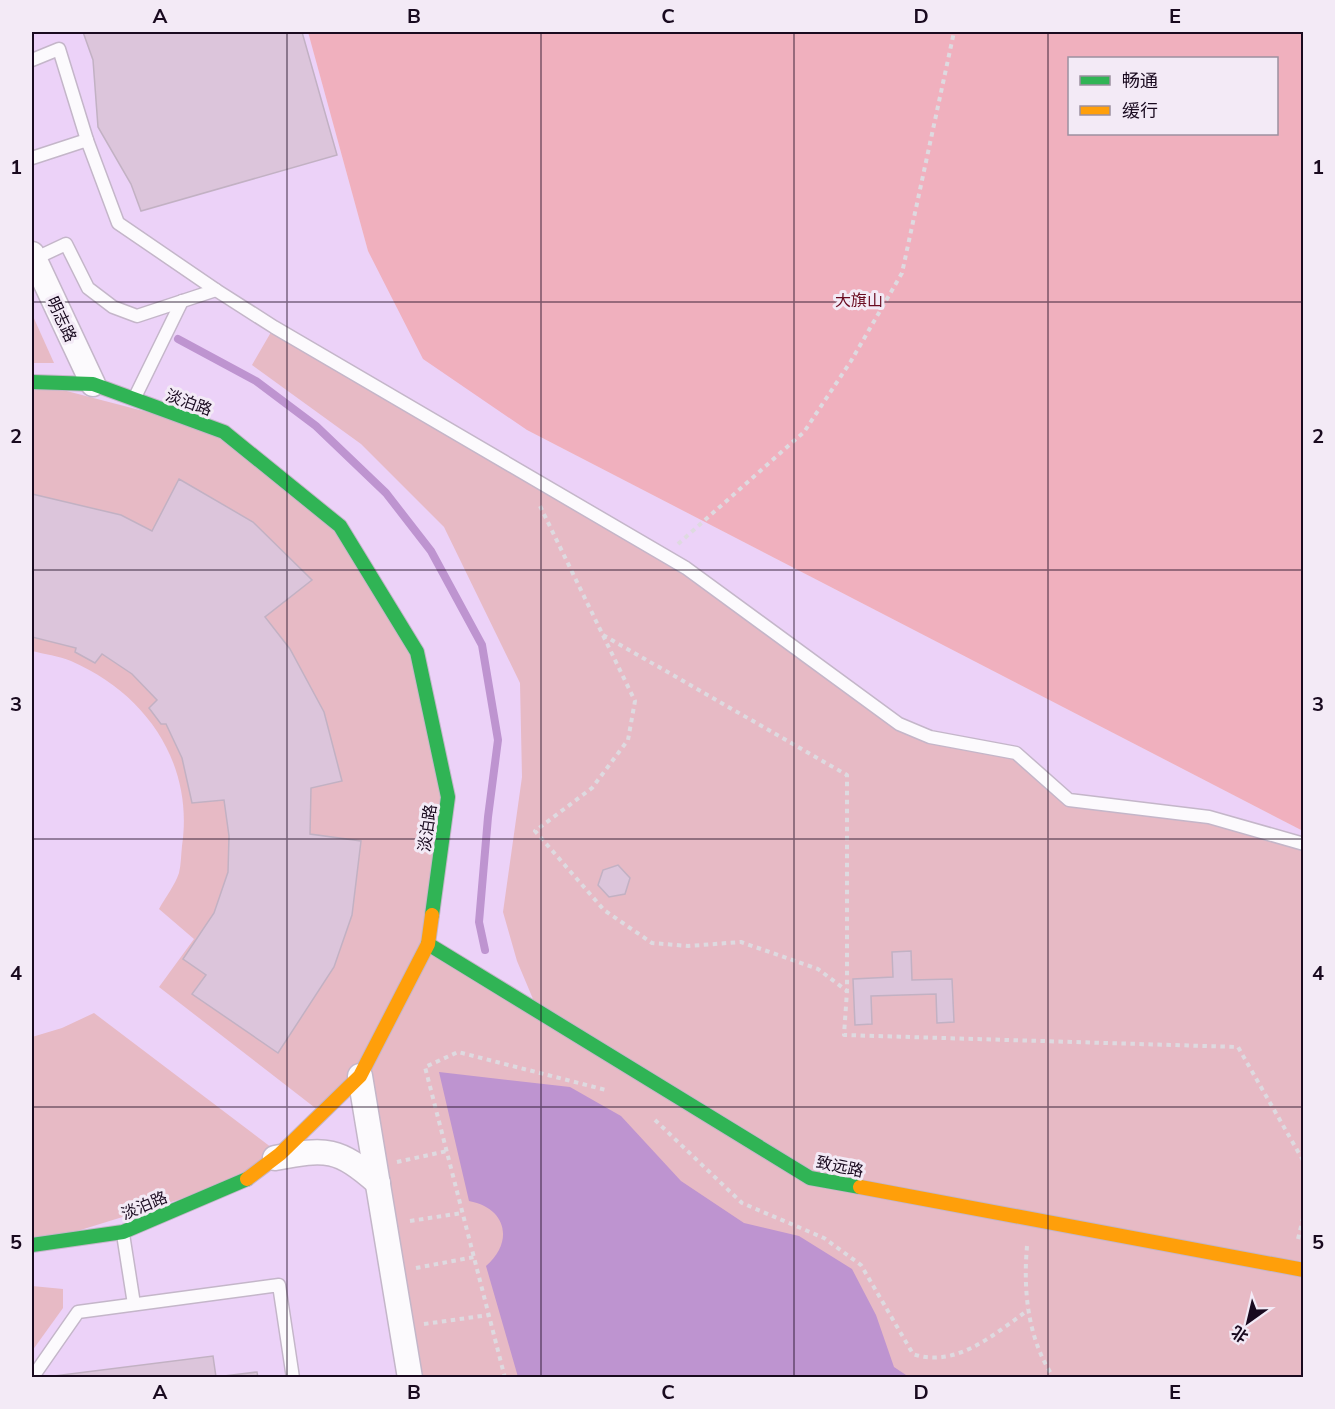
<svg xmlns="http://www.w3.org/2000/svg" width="1335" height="1409" font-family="Mulish,'Noto Sans SC',sans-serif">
  <rect width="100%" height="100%" fill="#ecdef2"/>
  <path fill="#ecd2f8" d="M32,32H308L368,251L527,430L1303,831V1377H32Z"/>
  <g fill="#e7bac5">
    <path d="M32,314L54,363H32Z"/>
    <path d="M274,327L686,568L899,724L1016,753L1069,800L1209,817L1304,844L1303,1377H410L361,1076L323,1114L159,987L194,939L159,909C165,898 175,885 179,873C181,865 181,855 182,846C194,764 147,694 71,661C59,656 44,654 32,651V382L224,432L340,526L417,652L448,797L428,944L533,999L517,961L503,912L522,777L520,683L444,527L361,444L252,365Z"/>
    <path d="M94,1013L280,1154L252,1177L32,1245V1037L62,1028Z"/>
    <path d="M32,1286L63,1289V1308L32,1351Z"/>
  </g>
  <path fill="#f0b0be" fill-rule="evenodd" d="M308,32H1303V831L527,430L423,359L368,251ZM1070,58H1276V134H1070Z"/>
  <path fill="#be94d0" d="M439,1072L570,1087L621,1116L681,1181L744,1223L799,1236L852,1269L876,1315L894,1367L909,1377H518L486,1266C514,1242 507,1208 469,1201Z"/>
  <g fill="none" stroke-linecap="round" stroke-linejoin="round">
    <path stroke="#be94d0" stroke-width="8" d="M178,339L256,381L316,426L386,493L431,551L482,645L498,740L488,817L479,922L485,950"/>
  </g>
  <g fill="#dcc5db" stroke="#c2b1c3" stroke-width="1.5">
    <path d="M83,32H302L337,155L141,211L131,184L98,127L93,60Z"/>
    <path d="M179,479L253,522L312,580L265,617L290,649L324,712L342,781L311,788L310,834L361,841L352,915L334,967L278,1053L192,994L206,975L183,959L214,913L228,872L229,836L224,800L192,803L182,758L166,724H161L149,708L157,700L132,674L102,654L95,663L75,652L76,648L32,637V494L121,515L152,531Z"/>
    <path d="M618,865L630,878L625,894L609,897L598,885L603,870Z"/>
    <path d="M911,951L912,980L952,979L954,1022L937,1023L936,994L871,996L872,1024L855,1025L853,979L893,977L892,952Z"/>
    <path d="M213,1356L216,1377L257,1372L258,1378H38Z"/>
  </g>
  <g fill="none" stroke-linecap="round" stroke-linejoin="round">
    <defs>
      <g id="lane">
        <path d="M32,60L59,49L87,140"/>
        <path d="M32,158L87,140L118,223L216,290L137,316L113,307L88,288L66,244L34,259"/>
        <path d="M216,290L274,327L686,568L899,724L930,737L1016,753L1069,800L1209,817L1304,844"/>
        <path d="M135,397L182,301"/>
        <path d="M123,1234L134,1304"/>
        <path d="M32,1378L78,1312L279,1285L293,1378"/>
      </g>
      <g id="street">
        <path d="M32,254L93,384"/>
        <path d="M360,1076L410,1378"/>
        <path d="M275,1158C327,1148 338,1148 378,1183"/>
      </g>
      <g id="fast">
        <path d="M32,382L93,384L224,432L340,526L417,652L448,797L432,915"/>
        <path d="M428,944L810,1178L860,1187"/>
        <path d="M32,1245L123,1232L247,1179"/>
      </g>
      <g id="slow">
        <path d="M247,1179L280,1154L360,1076L428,944L432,915"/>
        <path d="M860,1187L1304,1270"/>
      </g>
    </defs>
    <use href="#lane" stroke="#c4b6c9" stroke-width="15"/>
    <use href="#street" stroke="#c4b6c9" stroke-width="27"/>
    <use href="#fast" stroke="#c4b6c9" stroke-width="16"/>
    <use href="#slow" stroke="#c4b6c9" stroke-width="16"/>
    <g stroke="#dedae0" stroke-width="4" stroke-dasharray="4.5 4.5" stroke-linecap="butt">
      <path d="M540,506L635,701L628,740L592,788L535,831L604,910L652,943L688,946L741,942L818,969L847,991L844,1035L1238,1047L1304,1162"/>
      <path d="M678,544L804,432L851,361L902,273L954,32"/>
      <path d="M603,635L847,775V990"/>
      <path d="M655,1120L742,1203L824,1238L861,1265L913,1354C955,1369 995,1334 1028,1310"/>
      <path d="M397,1162L447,1151"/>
      <path d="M410,1221L462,1213"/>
      <path d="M1298,1239L1304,1214"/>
      <path d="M1027,1246C1023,1292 1028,1340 1054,1378"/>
      <path d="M416,1268L474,1257"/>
      <path d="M424,1324L489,1315"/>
      <path d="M505,1378L425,1067L458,1052L606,1090"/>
    </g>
    <use href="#lane" stroke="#fcfafd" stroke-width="12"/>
    <use href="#street" stroke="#fcfafd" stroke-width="24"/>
    <use href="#fast" stroke="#30b455" stroke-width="14"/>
    <use href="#slow" stroke="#ff9f0a" stroke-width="14"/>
  </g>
  <path fill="none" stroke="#190a1f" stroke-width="1.5" stroke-opacity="0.55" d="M287,32V1378M541,32V1378M794,32V1378M1048,32V1378M32,302H1304M32,570H1304M32,839H1304M32,1107H1304"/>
  <g text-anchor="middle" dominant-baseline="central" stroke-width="6" stroke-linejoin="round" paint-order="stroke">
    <g font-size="16" fill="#6a0b21" stroke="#f3eaf6">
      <text x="859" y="300">大旗山</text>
    </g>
    <g font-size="16" fill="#190a1f" stroke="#f3eaf6">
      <text transform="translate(62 319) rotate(65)">明志路</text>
      <text transform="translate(189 402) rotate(20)">淡泊路</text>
      <text transform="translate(427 828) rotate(-82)">淡泊路</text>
      <text transform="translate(840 1166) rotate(12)">致远路</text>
      <text transform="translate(144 1205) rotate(-23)">淡泊路</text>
    </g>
  </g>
  <rect width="1335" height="1409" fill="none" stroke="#f3eaf6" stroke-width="66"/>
  <rect x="1068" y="57" width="210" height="78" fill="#f3eaf6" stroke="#9c90a0" stroke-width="1.5"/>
  <rect x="1080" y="76" width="30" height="9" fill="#30b455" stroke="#9c90a0" stroke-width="1.5"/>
  <text x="1122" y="87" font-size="18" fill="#190a1f">畅通</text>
  <rect x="1080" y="106" width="30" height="9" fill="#ff9f0a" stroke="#9c90a0" stroke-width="1.5"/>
  <text x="1122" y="117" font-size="18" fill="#190a1f">缓行</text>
  <g transform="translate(1248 1322) rotate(214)" stroke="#f3eaf6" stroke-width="4.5" paint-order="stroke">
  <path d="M0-4.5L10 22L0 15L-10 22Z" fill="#190a1f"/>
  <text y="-9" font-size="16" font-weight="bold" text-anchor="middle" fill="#190a1f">北</text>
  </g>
  <rect x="33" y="33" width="1269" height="1343" fill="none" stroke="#190a1f" stroke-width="2"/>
  <g font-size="20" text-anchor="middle" font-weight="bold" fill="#190a1f">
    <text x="160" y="23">A</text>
    <text x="414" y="23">B</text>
    <text x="668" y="23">C</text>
    <text x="921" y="23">D</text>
    <text x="1175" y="23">E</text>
    <text x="16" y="174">1</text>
    <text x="1318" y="174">1</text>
    <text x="16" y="443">2</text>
    <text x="1318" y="443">2</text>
    <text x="16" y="711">3</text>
    <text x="1318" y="711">3</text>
    <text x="16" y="980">4</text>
    <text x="1318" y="980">4</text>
    <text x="16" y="1249">5</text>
    <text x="1318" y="1249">5</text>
    <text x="160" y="1399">A</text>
    <text x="414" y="1399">B</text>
    <text x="668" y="1399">C</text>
    <text x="921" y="1399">D</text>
    <text x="1175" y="1399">E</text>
  </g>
</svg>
